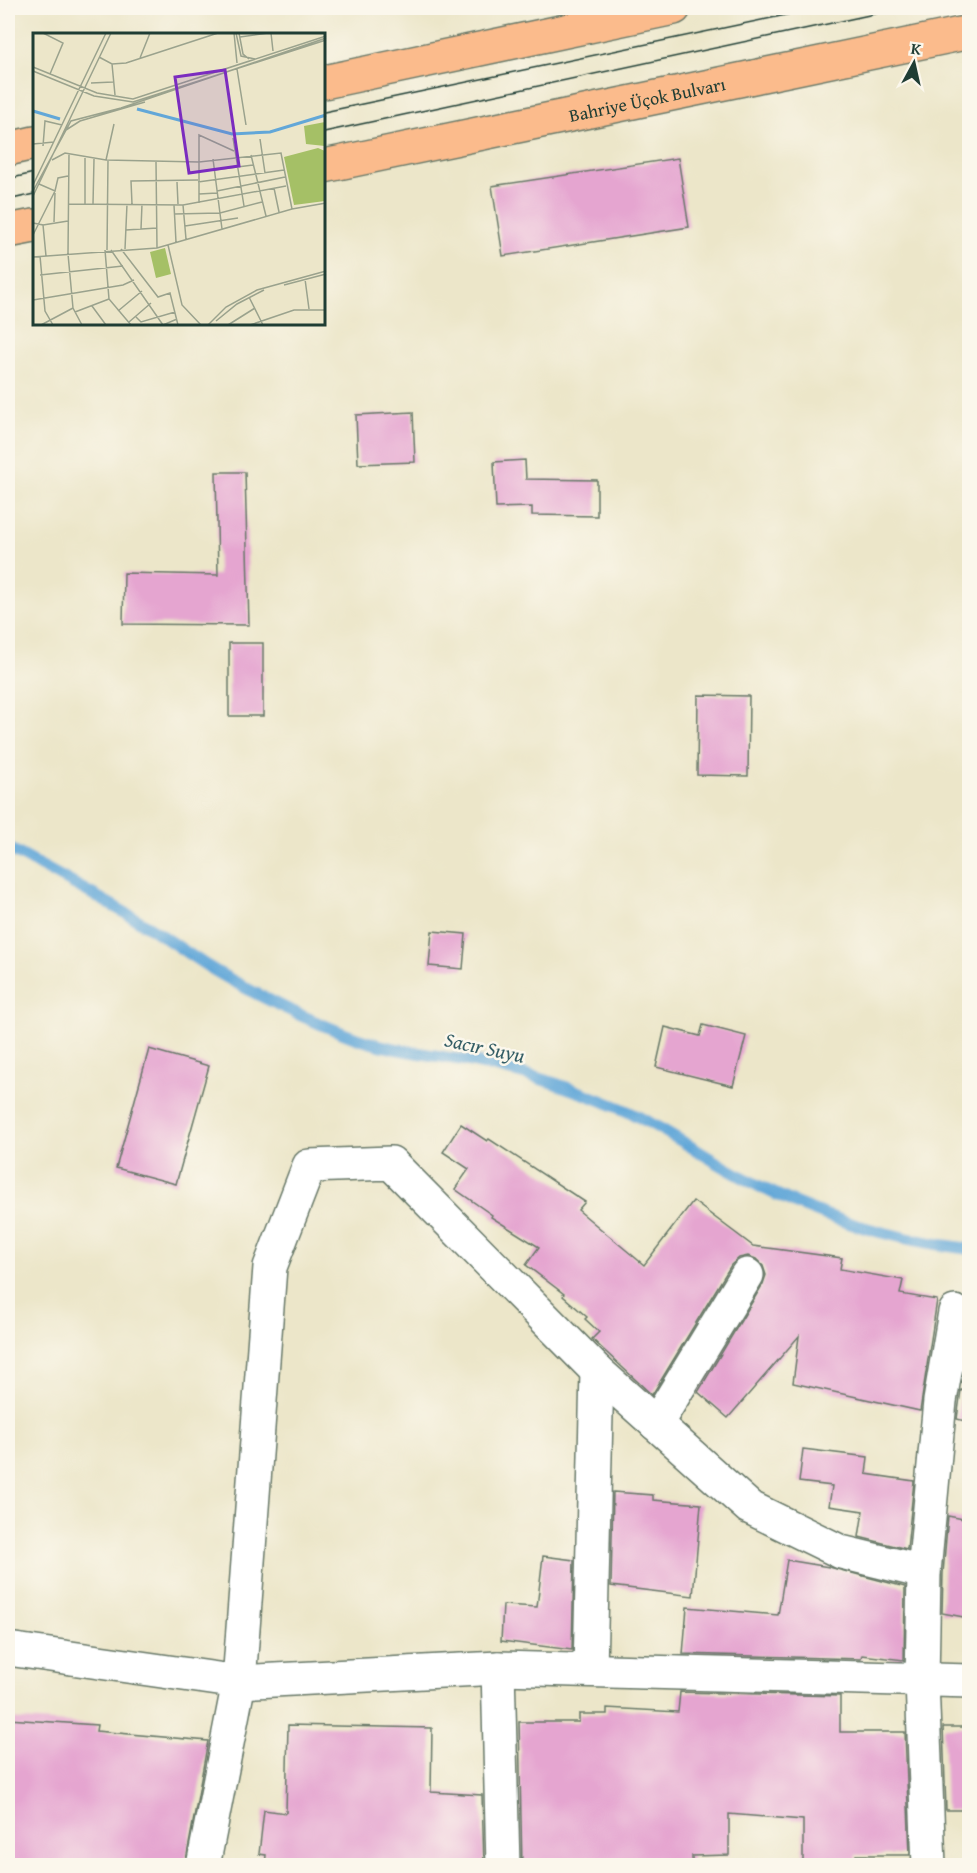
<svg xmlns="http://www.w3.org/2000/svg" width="977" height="1873" font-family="'Gentium Book Plus',serif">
  <rect width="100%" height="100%" fill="#fbf7ec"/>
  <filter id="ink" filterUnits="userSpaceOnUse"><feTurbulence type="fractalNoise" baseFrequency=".0167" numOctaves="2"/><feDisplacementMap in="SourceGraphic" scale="12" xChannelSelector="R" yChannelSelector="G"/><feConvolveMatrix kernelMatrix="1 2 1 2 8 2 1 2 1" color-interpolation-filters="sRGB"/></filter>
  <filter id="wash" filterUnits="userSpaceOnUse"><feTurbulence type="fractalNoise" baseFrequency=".008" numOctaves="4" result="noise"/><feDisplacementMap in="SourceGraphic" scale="24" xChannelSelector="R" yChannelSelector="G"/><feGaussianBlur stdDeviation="1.35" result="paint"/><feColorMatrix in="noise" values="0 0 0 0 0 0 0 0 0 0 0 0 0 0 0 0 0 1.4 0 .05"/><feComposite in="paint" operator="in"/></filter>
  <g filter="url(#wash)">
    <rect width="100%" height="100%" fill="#ece6c9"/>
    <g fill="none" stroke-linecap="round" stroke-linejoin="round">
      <path stroke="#62a7d8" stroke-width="12" d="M8,848C54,873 101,898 146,925C173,942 198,962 226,977C264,999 304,1018 345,1034C385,1050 427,1054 469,1061C521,1071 571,1087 620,1108C661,1126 696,1151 735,1173C806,1214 888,1239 970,1249"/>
    </g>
    <g id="blocks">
      <g fill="#e5a5d0">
        <path d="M678,158L689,227L503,256L492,186Z"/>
        <path d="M413,412L415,462L358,464L356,415Z"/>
        <path d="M525,460L526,479L597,480V516L532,515V507L496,508L494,462Z"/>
        <path d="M216,472H245L249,625L123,624L124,573L218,575Z"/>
        <rect x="229" y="643" width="34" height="73"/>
        <path d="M698,695L749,696L748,776L697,775Z"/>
        <path d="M432,931L466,934L463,969L429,966Z"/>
        <path d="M703,1025L746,1036L733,1086L656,1067L665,1027L700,1036Z"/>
        <path d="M149,1049L209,1066L176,1184L116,1168Z"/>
        <path d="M461,1124L487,1141L489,1139L585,1202L578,1210L644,1265L693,1201L753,1246L842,1258L840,1269L903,1280L900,1294L937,1300L920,1411L793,1383L799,1336L728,1418L698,1392L763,1284L766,1275L763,1266L756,1259L748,1256L739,1258L731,1265L652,1395L592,1339L599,1332L585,1319L587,1317L563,1296L564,1294L526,1265L539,1247L491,1217L492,1215L455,1189L469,1169L443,1152Z"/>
        <path d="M961,1390L969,1391V1422L957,1419Z"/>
        <path d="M803,1449L868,1457L866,1474L914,1481L907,1549L859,1537L863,1511L829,1506L832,1486L799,1482Z"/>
        <path d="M613,1492L653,1495V1500L701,1504L693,1596L611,1586Z"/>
        <path d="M948,1516L969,1520V1618L942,1613L943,1573Z"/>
        <path d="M543,1556L574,1560L572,1650L501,1641L503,1605L537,1607Z"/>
        <path d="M787,1560L829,1567L905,1587L904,1660L862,1655L861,1659L683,1654L687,1607L778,1615Z"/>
        <path d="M680,1692L840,1696V1732H905L910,1855H856L855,1866H803V1820L729,1814V1855L692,1856V1866H522L519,1722H579V1714H607V1708L678,1712Z"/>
        <path d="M8,1719L97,1725L96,1731L208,1741L185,1866H8Z"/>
        <path d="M288,1725L432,1728L431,1792L482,1795L484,1866H265L266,1855L259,1854L264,1810L286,1813Z"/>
        <path d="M943,1727H969V1810H946Z"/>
      </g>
    </g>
  </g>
  <g filter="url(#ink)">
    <use href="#blocks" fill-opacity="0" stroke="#677868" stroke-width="1.5"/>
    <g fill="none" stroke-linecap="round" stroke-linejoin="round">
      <defs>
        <g id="minor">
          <path d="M656,1424L747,1275"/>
          <path d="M8,1649L239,1682L498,1668L970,1681"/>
          <path d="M498,1668L503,1866"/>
          <path d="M590,1670L597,1371"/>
          <path d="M203,1866L239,1682L270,1267L309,1166L391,1163L597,1371L749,1507L841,1552L924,1572"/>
          <path d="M929,1866L922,1681L924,1572L940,1401L955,1312"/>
        </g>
        <g id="major">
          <path d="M324,82L674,8"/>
          <path d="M8,149L34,143"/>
          <path id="s1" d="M324,166L970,32"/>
          <path d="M8,231L34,226"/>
        </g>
      </defs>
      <use href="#minor" stroke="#677868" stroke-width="36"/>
      <use href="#major" stroke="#677868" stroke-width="36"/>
      <use href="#minor" stroke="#fff" stroke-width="33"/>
      <use href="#major" stroke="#fbbb8c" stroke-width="33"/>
      <g stroke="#1f3d34" stroke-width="1.5">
        <path d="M324,112L819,8"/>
        <path d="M324,132L902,8"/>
        <path d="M8,179L34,173"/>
        <path d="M8,200L34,194"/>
      </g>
    </g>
  </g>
  <g text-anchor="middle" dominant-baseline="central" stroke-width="5" stroke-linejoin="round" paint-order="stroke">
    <g font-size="18" fill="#1f3d34" stroke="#fbf7ec">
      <text stroke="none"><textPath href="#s1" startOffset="330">Bahriye Üçok Bulvarı</textPath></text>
    </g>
    <g font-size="20" font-style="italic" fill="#335d65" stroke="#fbf7ec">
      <text transform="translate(485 1047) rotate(12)">Sacır Suyu</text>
    </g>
  </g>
  <g transform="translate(33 33)">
    <rect width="292" height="292" fill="#ece6c9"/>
    <path d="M292,89V113L273,111L271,93ZM285,115L292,118V168L261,172L251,124ZM132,215L138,241L123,245L117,219Z" fill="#a5c066"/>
    <path fill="none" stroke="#62a7d8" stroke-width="3" d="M104,76L199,101L237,99L293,82M0,78L27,86"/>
    <path fill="none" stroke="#9aa28d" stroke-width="1.5" d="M10,0L30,10L17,41M201,0L204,30M203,0L208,23L222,26M206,0L210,21L216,26M238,0L240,18M207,4L235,0M66,24L79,31L93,30L185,0M107,25L117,0M79,31L82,62M0,34L64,60L100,66L293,3M204,36L213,92M0,38L61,63L100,69L293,7M58,50L80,49M33,97L47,88L112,69M200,105L211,173M227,106L232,140M0,111L21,109M10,113L12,88L29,92M36,121L35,221L40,275L49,292M218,122L233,183M180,126L189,196M19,127L32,120L73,127L166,129L248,120L259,176M73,127L81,91M123,129L124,215M181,137L220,132M144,149L145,171M165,149L251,137M6,151L22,158L25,145L35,143M0,152L73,0M241,155L246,179M0,158L38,88L88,75L293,5M184,158L252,144M166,161L184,160M0,163L78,0M166,170V102L201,118M35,171L150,172L253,153M52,171V125M60,171L61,126M99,171L98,148L165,147M141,172L143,209M150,172L153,206M141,181L187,180L229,169M21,189L22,160M0,190L10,192L13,223M10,192L35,188M152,193L205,185M108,196L109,171M93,197L124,195M0,202L22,158M135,212L149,272L168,292M88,216L125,264L137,260L145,292M92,216L94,171M72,217L76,266L98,292M74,217L75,127M78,217L130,292L144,286M7,223L12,278L20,292M0,224L124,215L259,176L293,170M7,242L90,233M272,246L276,276M251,252L293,241M216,264L230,292M0,267L90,252L101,247M59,273L73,292M85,278L109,258M42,279L76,266M103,284L108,289L142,279M183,288L204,271L231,257M96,289L118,270M8,292L40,275M175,292L193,274L224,257L293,238M195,292L222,275M217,292L261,277H293"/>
    <path fill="#7b2cbf" fill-opacity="0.15" stroke="#7b2cbf" stroke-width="3" d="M192,37L206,133L156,140L142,44Z"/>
    <rect width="292" height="292" fill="none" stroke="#1f3d34" stroke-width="3"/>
  </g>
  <rect width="977" height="1873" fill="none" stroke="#fbf7ec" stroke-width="30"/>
  <g transform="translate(914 63) rotate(8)" stroke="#fbf7ec" stroke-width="4.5" paint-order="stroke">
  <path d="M0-4.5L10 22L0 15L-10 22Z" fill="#1f3d34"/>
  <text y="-9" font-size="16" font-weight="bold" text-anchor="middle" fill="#1f3d34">K</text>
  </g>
</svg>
